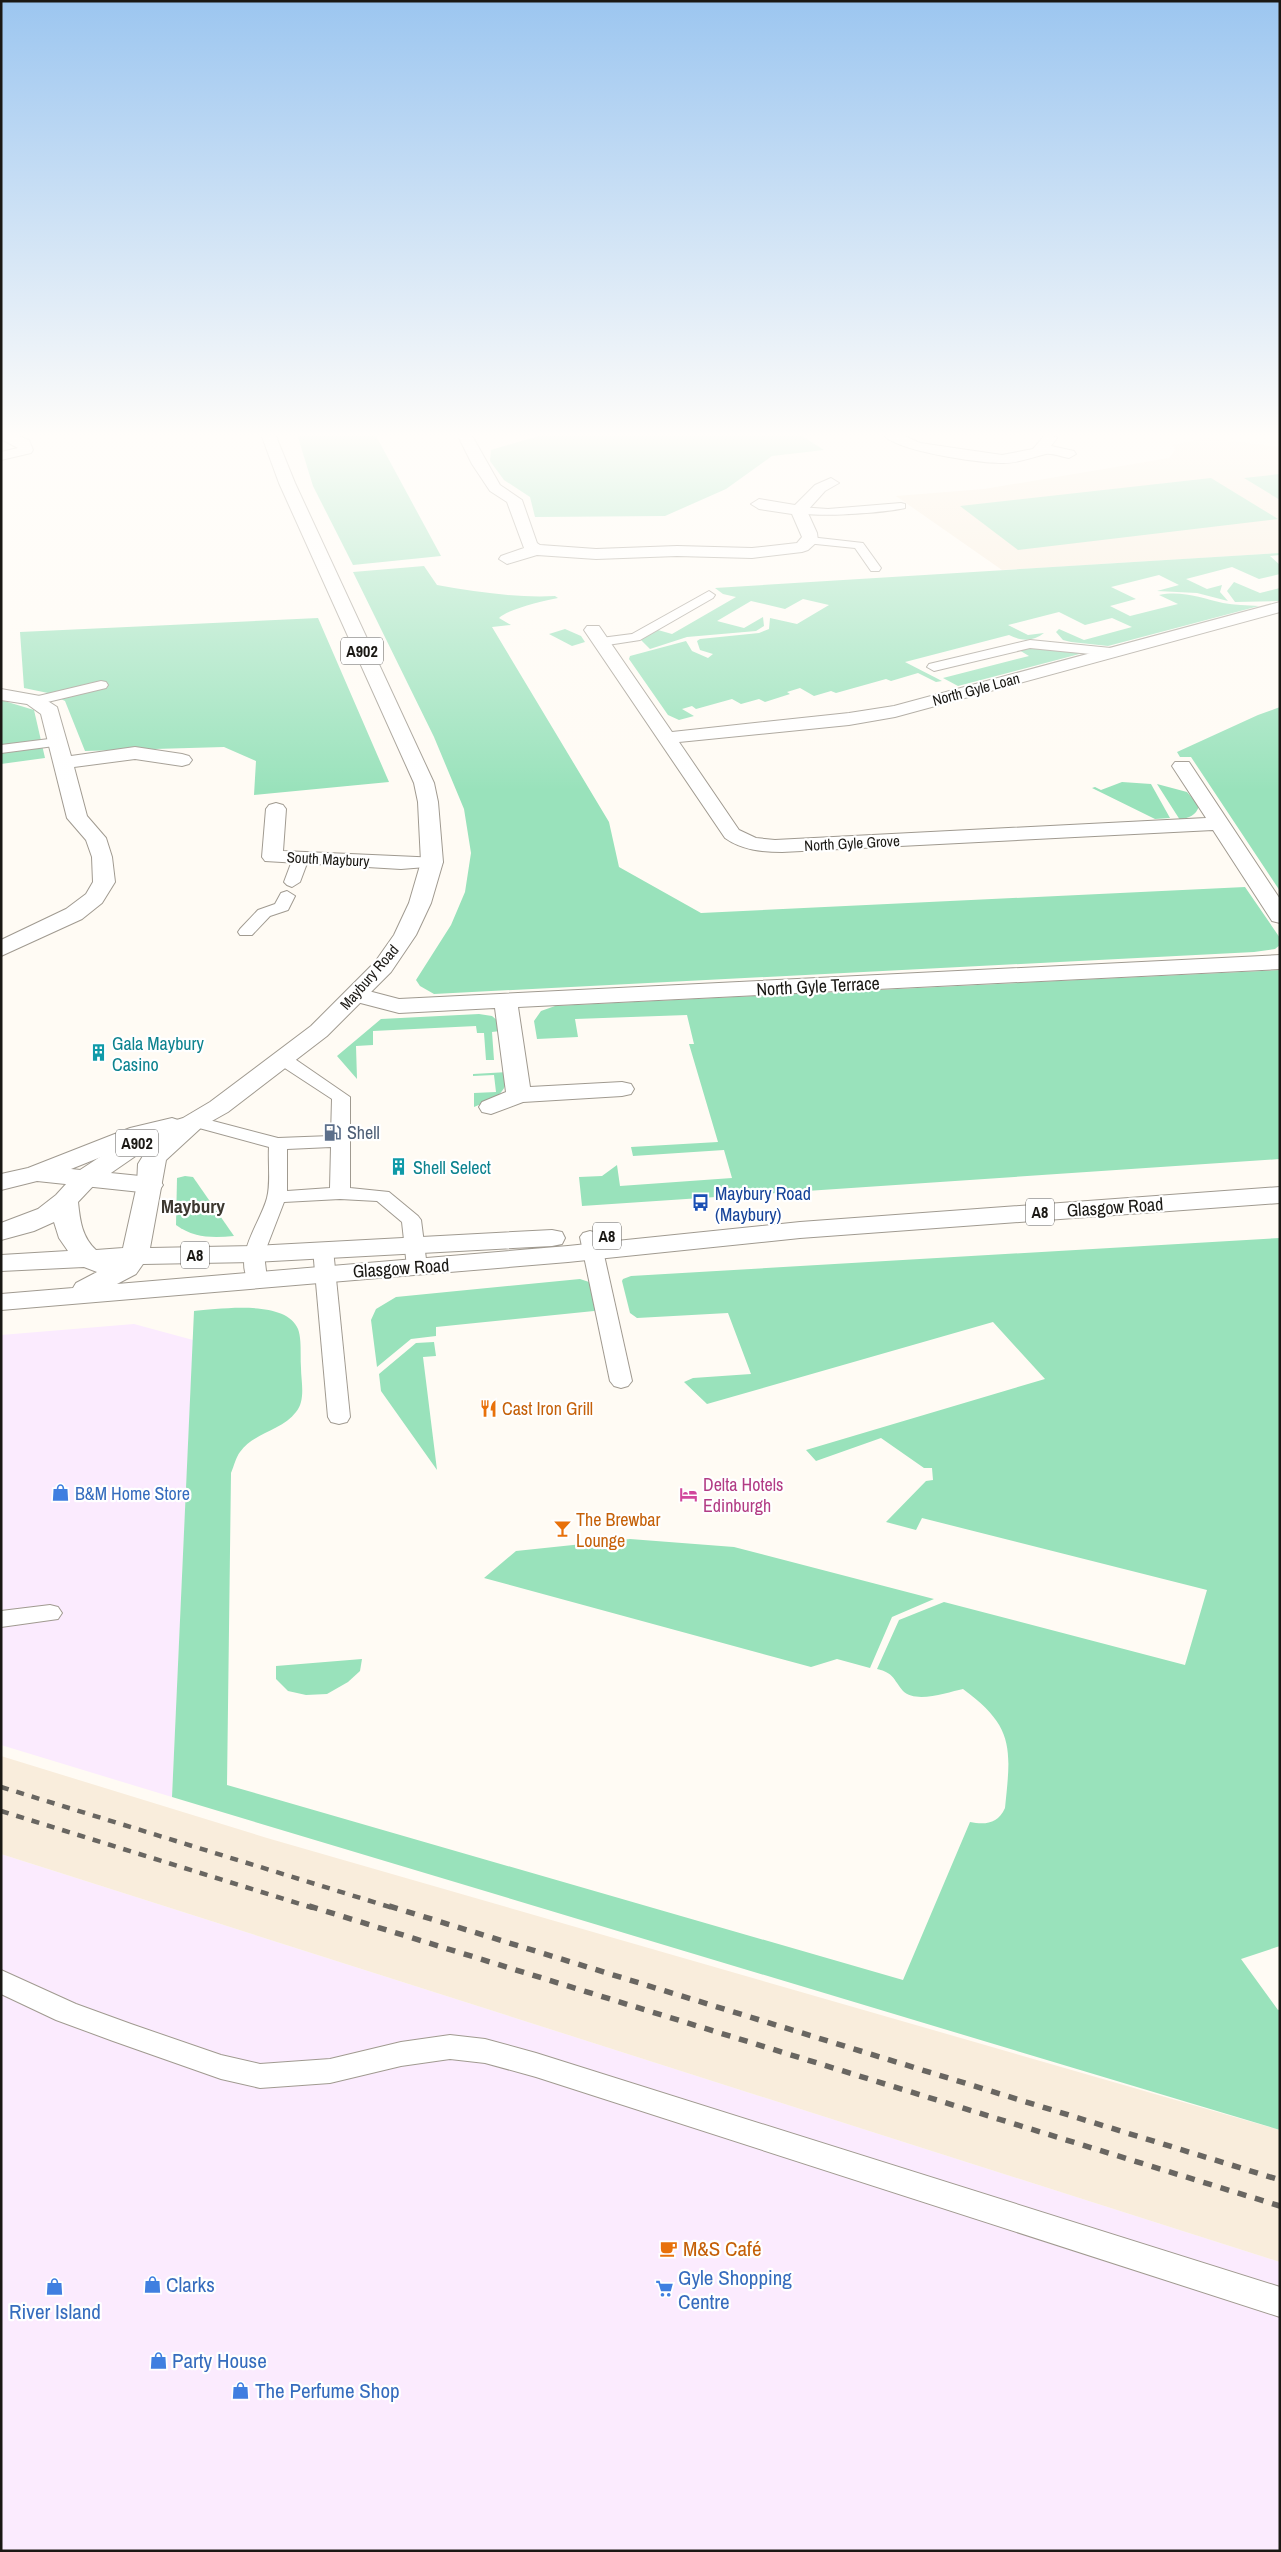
<svg xmlns="http://www.w3.org/2000/svg" width="1281" height="2552" font-family="'Archivo Narrow',sans-serif">
  <rect width="100%" height="100%" fill="#fffbf4"/>
  <g fill="#fbebfe">
    <path d="M134,1324L193,1340L172,1797L1,1745V1335Z"/>
    <path d="M1,1854L1280,2262V2551H1Z"/>
  </g>
  <g fill="#f9eddc">
    <path d="M1207,438L1280,447V553L1002,570L896,496L984,489L1169,458L1175,450L1173,445Z"/>
    <path d="M1,1756L267,1838L1280,2130V2262L1,1854Z"/>
  </g>
  <g fill="#99e2bb">
    <path d="M297,434H375L441,556L353,565L313,486Z"/>
    <path d="M545,434H799L824,450L772,456L726,489L665,516L535,517L530,497L504,480L490,461L491,450Z"/>
    <path d="M1280,474V500L1244,478Z"/>
    <path d="M1211,478L1278,519L1018,550L960,506Z"/>
    <path d="M1280,553V555L1270,556L1280,565V574L1259,579L1232,567L1186,579L1207,589L1222,585L1220,592L1228,601L1197,593L1157,591L1179,585L1159,575L1111,587L1136,599L1110,606L1130,616L1178,604L1159,595C1181,590 1202,598 1223,603C1234,605 1247,605 1259,606L1108,646L1071,642L1063,640L1056,632L1059,629L1084,640L1132,627L1112,618L1085,625L1059,612L1008,625L1028,635L1044,633C1033,642 1021,641 1009,635L905,662L942,681L936,682L918,673L891,681L886,679L836,693L831,691L814,696L800,688L787,692L790,694L765,702L759,699L741,704L732,699L696,709L692,706L682,709L694,716L679,720L668,715L629,659L630,656L686,641L692,651L708,658L713,654L700,650L697,641L700,639L759,633L769,629L770,618L797,624L829,605L803,599L785,609L751,601L717,621L744,628L763,617L764,626L756,631L687,637L650,649L640,639L658,630L672,634L736,597L723,594L715,588Z"/>
    <path d="M424,566L437,585C477,592 516,598 555,596L558,598C543,601 508,609 499,618L511,625L492,627L609,822L619,867L701,913L1245,887L1280,938V945L1275,949L1254,952L434,994L420,986L416,980L451,925L465,892L471,853L464,809L434,737L353,572Z"/>
    <path d="M1234,582L1260,593L1280,588V601L1235,602L1227,591Z"/>
    <path d="M318,618L389,782L254,795L256,761L224,747L85,751L65,701L48,693L24,688L20,632Z"/>
    <path d="M565,629L581,636L585,642L572,646L549,634Z"/>
    <path d="M1029,647L1087,652L958,686L943,678L1029,656L1019,650Z"/>
    <path d="M1,700L34,710L45,758L1,764Z"/>
    <path d="M1280,707V891L1191,757H1180L1177,752L1258,715Z"/>
    <path d="M1122,782L1151,784L1170,818L1155,819L1092,788L1095,787L1101,790Z"/>
    <path d="M1157,784L1187,792L1199,806C1196,816 1189,817 1180,820Z"/>
    <path d="M1280,970V1159L582,1206L579,1177L602,1176L617,1165L620,1186L732,1178L724,1150L633,1156L631,1147L718,1142L689,1044H694L687,1015L575,1019L578,1037L537,1039L534,1021L541,1011L555,1006Z"/>
    <path d="M479,1014L492,1016L499,1022L500,1031L492,1032L494,1060H486L484,1033H477L476,1026L373,1031V1045L356,1046L357,1079L337,1056L381,1019Z"/>
    <path d="M508,1072C507,1095 494,1099 474,1107V1093L496,1092L494,1075L473,1076V1074Z"/>
    <path d="M185,1176L193,1177L234,1236C212,1238 194,1238 176,1225L177,1178Z"/>
    <path d="M1280,1238V1946L1241,1959L1278,2010L1280,2009V2130L172,1797L194,1311C219,1309 286,1299 298,1329C302,1340 300,1356 301,1368C301,1381 306,1400 296,1412C282,1431 254,1432 240,1452C236,1457 234,1466 231,1473L227,1785L903,1980L970,1822C985,1825 998,1824 1005,1808C1011,1749 1015,1727 963,1689C948,1692 916,1704 903,1691C893,1679 894,1673 877,1669L899,1620L944,1602L1185,1665L1207,1590L922,1518L916,1530L886,1522L926,1481L933,1480L932,1468H924L881,1438L816,1461L806,1450L1045,1379L993,1322L707,1404L684,1382L693,1378L751,1374L728,1313L637,1318L630,1313L622,1281L623,1279L631,1276Z"/>
    <path d="M580,1279L589,1282L598,1309L594,1311L436,1327V1336L411,1339L377,1367L371,1320L376,1309L396,1297Z"/>
    <path d="M434,1342L436,1356L423,1357L437,1470L381,1391L379,1374L416,1343Z"/>
    <path d="M630,1539L734,1547L934,1599L892,1617L870,1668L837,1659L811,1667L484,1578L516,1551Z"/>
    <path d="M362,1659L360,1671L348,1682L327,1694L306,1695L288,1691L276,1679V1666Z"/>
  </g>
  <g fill="none" stroke-linecap="round" stroke-linejoin="round">
    <defs>
      <g id="service">
        <path d="M901,503L905,504V508C889,512 803,520 793,510L799,507L828,509Z"/>
        <path d="M810,537L863,543L881,568L879,571H871L855,548L806,543V539Z"/>
        <path d="M709,591L715,595L713,598L640,640L601,646L595,642L601,638L632,634Z"/>
        <path d="M1030,640L1111,648L1117,652L1111,656L1030,648L934,671L927,667L929,664Z"/>
        <path d="M101,681L106,682L108,685L106,688L35,705L28,701L30,698Z"/>
        <path d="M57,738L64,742L62,745L1,753V745Z"/>
        <path d="M301,853L309,858L300,882L292,887L287,885L284,882L293,858Z"/>
        <path d="M287,891L295,896L288,910L270,916L252,935H240L238,932L240,929L258,910L275,904L281,893Z"/>
        <path d="M283,1054L289,1055L350,1097V1188L389,1192L418,1216L421,1220L427,1267L424,1271H410L407,1267L402,1222L377,1201L340,1199L284,1202L264,1254L267,1279L264,1283H250C232,1257 260,1224 267,1198C271,1183 268,1163 269,1147L188,1125L185,1121L188,1117L194,1116L278,1138L331,1136L332,1099L277,1063L274,1059L277,1055ZM331,1147L330,1188L287,1191V1149Z"/>
        <path d="M590,1231L597,1233L600,1237L632,1381L628,1386L621,1388L614,1386L610,1381L580,1237L583,1233Z"/>
        <path d="M323,1243L330,1245L333,1249L350,1417L347,1422L339,1424L331,1422L328,1417L313,1249L316,1245Z"/>
        <path d="M50,1605L58,1607L62,1613L58,1619L1,1627V1611Z"/>
        <path d="M1,1970L76,2004L131,2024L221,2055L260,2064L330,2059L401,2042L450,2035L485,2039L536,2053L1280,2287V2317L536,2077L485,2063L450,2059L401,2066L330,2083L260,2088L221,2079L113,2041L56,2020L1,1994Z"/>
      </g>
      <g id="minor">
        <path d="M1,434H14L29,440L33,450L31,453L1,460V452L18,448L1,439Z"/>
        <path d="M457,434H471L500,485L522,500L537,543L540,545L596,549L677,546L752,548L797,543L802,537L792,514L759,509L751,504L759,499L795,505L815,485L831,478L839,483L825,491L807,511L817,533L818,541L808,550L802,552L752,558L677,556L596,559L537,555L507,564L499,559L501,556L524,548L507,502L490,491L472,464Z"/>
        <path d="M883,434H900L920,443L1002,455L1033,449L1045,435L1051,434L1057,438L1051,446L1074,451L1076,454L1069,458C1063,457 1052,453 1046,454C1033,457 1016,464 1001,463C979,463 894,451 883,434Z"/>
        <path d="M1280,602V612L895,717L849,725L679,742L739,830L756,838L775,840L1206,818L1172,766L1175,762H1189L1280,899V923L1272,921L1213,830L782,852C762,852 742,850 725,838L584,630L587,626H599L672,732L849,713L894,706Z"/>
        <path d="M1,689L40,696L57,707L71,756L135,747L182,754L189,756L192,760L189,764L182,766L135,759L74,767L87,816L106,838L112,857L115,882L102,903L82,919L1,956V940L66,909L86,894L93,882L92,857L86,840L67,818L41,714L27,704L1,700Z"/>
        <path d="M276,803L283,805L286,809L283,851L439,858L443,862L439,866L401,869L265,861L262,857L266,809L269,805Z"/>
        <path d="M1280,955V969L518,1007L530,1087L622,1082L631,1084L634,1089L631,1094L622,1096L523,1102L491,1114L482,1112L479,1107L482,1102L506,1092L495,1008L399,1013L349,1000L345,995L349,990L357,988L399,999Z"/>
      </g>
      <path id="tertiary" d="M172,1118L181,1121L185,1126L181,1131L146,1139L71,1169L150,1177L159,1179L163,1185L159,1191L150,1193L37,1181L1,1190V1174L28,1168L130,1128Z"/>
      <path id="primary" d="M261,434H275L295,483L434,783L438,802L443,862L431,903L416,935L391,972L327,1036L228,1112L203,1126L166,1160L150,1248L254,1246L552,1230L562,1232L565,1238L562,1244L552,1246L254,1262L143,1264L136,1274L117,1284L568,1246L800,1222L1280,1187V1203L800,1238L568,1262L1,1310V1294L73,1288L76,1283L97,1272L84,1267L1,1271V1255L68,1251L59,1238L54,1222L34,1231L1,1240V1223L38,1209L56,1195L77,1172L138,1132L183,1118L210,1102L311,1026L375,962L394,935L409,903L421,862L418,802L414,783L279,483ZM153,1144L146,1151L138,1164L137,1185L123,1248L96,1250C82,1237 80,1221 78,1202L95,1184Z"/>
    </defs>
    <use href="#service" stroke="#a09a90" stroke-width="2"/>
    <use href="#minor" stroke="#a09a90" stroke-width="2"/>
    <use href="#tertiary" stroke="#a09a90" stroke-width="2"/>
    <use href="#primary" stroke="#a09a90" stroke-width="2"/>
    <use href="#service" fill="#fff" fill-rule="evenodd"/>
    <use href="#minor" fill="#fff" fill-rule="evenodd"/>
    <use href="#tertiary" fill="#fff" fill-rule="evenodd"/>
    <use href="#primary" fill="#fff" fill-rule="evenodd"/>
    <g stroke="#696661" stroke-width="4.5" stroke-dasharray="8 8" stroke-linecap="butt">
      <path d="M1,1787L393,1908"/>
      <path d="M1,1811L313,1908"/>
    </g>
    <g stroke="#696661" stroke-width="5.5" stroke-dasharray="9 9" stroke-linecap="butt">
      <path d="M309,1906L1280,2206"/>
      <path d="M389,1906L1280,2180"/>
    </g>
  </g>
  <linearGradient id="sky" x2="0" y2="1"><stop stop-color="#9cc6f0"/><stop offset="0.55" stop-color="#fffdfa"/><stop offset="1" stop-color="#fffdfa" stop-opacity="0"/></linearGradient>
  <rect width="1281" height="791" fill="url(#sky)"/>
  <defs>
    <symbol id="building-bare" viewBox="-9 -9 18 18"><path d="M-4-6H4V6H1V3H-1V6H-4ZM-2.5-4.3h1.7v1.8h-1.7ZM.8-4.3h1.7v1.8H.8ZM-2.5-1h1.7V.8h-1.7ZM.8-1h1.7V.8H.8Z" fill="#0f9aa8" stroke="#fff" stroke-width="2.5" paint-order="stroke"/></symbol>
    <symbol id="fuel-bare" viewBox="-9 -9 18 18"><path d="M-5.5-6h7V0h2V4h1.3V-2.5L3-4.5l.8-.8L6-3V5H2.5V1h-1V6h-7ZM-4.2-4.7v3.2H.2V-4.7Z" fill="#5c6f8a" stroke="#fff" stroke-width="2.5" paint-order="stroke"/></symbol>
    <symbol id="bus-bare" viewBox="-9 -9 18 18"><path d="M-5-6H5V4H4V6H2V4H-2V6H-4V4H-5ZM-3.5-4V0h7V-4ZM-3.5 1.2v1.5H-2V1.2ZM2 1.2v1.5H3.5V1.2Z" fill="#1a4fb4" stroke="#fff" stroke-width="2.5" paint-order="stroke"/></symbol>
    <symbol id="restaurant-bare" viewBox="-9 -9 18 18"><path d="M-5-6h1v4h1v-4h1v4h1v-4h1v5L-1.5 .5V6h-2V.5L-5-1ZM5-6V6H3V1.5H1.5Q1.5-4 5-6Z" fill="#e8710a" stroke="#fff" stroke-width="2.5" paint-order="stroke"/></symbol>
    <symbol id="shop-bare" viewBox="-9 -9 18 18"><path d="M-5-2.5h2.3a2.7 3.5 0 0 1 5.4 0H5L5.5 6h-11ZM-1.5-2.5h3a1.5 2.3 0 0 0-3 0Z" fill="#3f7fe0" stroke="#fff" stroke-width="2.5" paint-order="stroke"/></symbol>
    <symbol id="hotel-bare" viewBox="-9 -9 18 18"><path d="M-6-4.5h1.5V1H6V5H4.5V3h-9V5H-6ZM-4 0a1.8 1.8 0 1 1 3.6 0ZM.5 0V-2.5h3Q6-2.5 6 0Z" fill="#d1479c" stroke="#fff" stroke-width="2.5" paint-order="stroke"/></symbol>
    <symbol id="bar-bare" viewBox="-9 -9 18 18"><path d="M-6-5H6L.8 .8V4.5H3.5V6h-7V4.5H-.8V.8Z" fill="#e8710a" stroke="#fff" stroke-width="2.5" paint-order="stroke"/></symbol>
    <symbol id="cafe-bare" viewBox="-9 -9 18 18"><path d="M-5.5-4.5H6V0H3Q3 3.5 0 3.5H-2.5Q-5.5 3.5-5.5 0ZM3-3.2v2h1.7v-2ZM-6 4.5H4V6H-6Z" fill="#e8710a" stroke="#fff" stroke-width="2.5" paint-order="stroke"/></symbol>
    <symbol id="supermarket-bare" viewBox="-9 -9 18 18"><path d="M-6-5.5h2.5l.6 2H6L4.5 2H-2.5L-4.4-4H-6ZM-1.5 3.2a1.3 1.3 0 1 0 .1 0ZM3 3.2a1.3 1.3 0 1 0 .1 0Z" fill="#3f7fe0" stroke="#fff" stroke-width="2.5" paint-order="stroke"/></symbol>
  </defs>
  <g fill-rule="evenodd">
    <use href="#building-bare" x="86" y="1040" width="25" height="25"/>
    <use href="#fuel-bare" x="320" y="1120" width="25" height="25"/>
    <use href="#building-bare" x="386" y="1154" width="25" height="25"/>
    <use href="#bus-bare" x="688" y="1190" width="25" height="25"/>
    <use href="#restaurant-bare" x="476" y="1396" width="25" height="25"/>
    <use href="#shop-bare" x="48" y="1480" width="25" height="25"/>
    <use href="#hotel-bare" x="676" y="1482" width="25" height="25"/>
    <use href="#bar-bare" x="550" y="1516" width="25" height="25"/>
    <use href="#cafe-bare" x="656" y="2236" width="25" height="25"/>
    <use href="#shop-bare" x="140" y="2272" width="25" height="25"/>
    <use href="#shop-bare" x="42" y="2274" width="25" height="25"/>
    <use href="#supermarket-bare" x="652" y="2276" width="25" height="25"/>
    <use href="#shop-bare" x="146" y="2348" width="25" height="25"/>
    <use href="#shop-bare" x="228" y="2378" width="25" height="25"/>
  </g>
  <g text-anchor="middle" dominant-baseline="central" stroke-width="4.5" stroke-linejoin="round" paint-order="stroke">
    <g font-size="15" fill="#1a1814" stroke="#fff">
      <text transform="translate(976 689) rotate(-15)">North Gyle Loan</text>
      <text transform="translate(852 843) rotate(-3)">North Gyle Grove</text>
      <text transform="translate(328 859) rotate(3)">South Maybury</text>
      <text transform="translate(369 977) rotate(-49)">Maybury Road</text>
    </g>
    <g fill="#fff" stroke="#5f5d5a" stroke-width="1">
      <rect x="341" y="637.5" width="42" height="27" rx="4"/>
      <rect x="116" y="1129.5" width="42" height="27" rx="4"/>
      <rect x="1026" y="1198.5" width="28" height="27" rx="4"/>
      <rect x="593" y="1222.5" width="28" height="27" rx="4"/>
      <rect x="181" y="1241.5" width="28" height="27" rx="4"/>
    </g>
    <g font-size="16" font-weight="bold" fill="#1a1814">
      <text x="362" y="651">A902</text>
      <text x="137" y="1143">A902</text>
      <text x="1040" y="1212">A8</text>
      <text x="607" y="1236">A8</text>
      <text x="195" y="1255">A8</text>
    </g>
    <g font-size="18" fill="#1a1814" stroke="#fff">
      <text transform="translate(818 986) rotate(-3)">North Gyle Terrace</text>
      <text transform="translate(1115 1207) rotate(-4)">Glasgow Road</text>
      <text transform="translate(401 1268) rotate(-4)">Glasgow Road</text>
    </g>
    <g font-size="18" fill="#0d838f" stroke="#fff" text-anchor="start">
      <text x="112" y="1043">Gala Maybury<tspan x="112" dy="21">Casino</tspan></text>
      <text x="413" y="1167">Shell Select</text>
    </g>
    <g font-size="18" fill="#4e5e75" stroke="#fff" text-anchor="start">
      <text x="347" y="1132">Shell</text>
    </g>
    <g font-size="18" fill="#164399" stroke="#fff" text-anchor="start">
      <text x="715" y="1193">Maybury Road<tspan x="715" dy="21">(Maybury)</tspan></text>
    </g>
    <g font-size="18" fill="#c56008" stroke="#fff" text-anchor="start">
      <text x="502" y="1408">Cast Iron Grill</text>
      <text x="576" y="1519">The Brewbar<tspan x="576" dy="21">Lounge</tspan></text>
    </g>
    <g font-size="18" fill="#b23c85" stroke="#fff" text-anchor="start">
      <text x="703" y="1484">Delta Hotels<tspan x="703" dy="21">Edinburgh</tspan></text>
    </g>
    <g font-size="18" fill="#366cbe" stroke="#fff" text-anchor="start">
      <text x="75" y="1493">B&amp;M Home Store</text>
    </g>
    <g font-size="19" font-weight="bold" fill="#3d3830" stroke="#fff">
      <text x="193" y="1206">Maybury</text>
    </g>
    <g font-size="21" fill="#c56008" stroke="#fff" text-anchor="start">
      <text x="683" y="2248">M&amp;S Café</text>
    </g>
    <g font-size="21" fill="#366cbe" stroke="#fff" text-anchor="start">
      <text x="678" y="2277">Gyle Shopping<tspan x="678" dy="24">Centre</tspan></text>
      <text x="166" y="2284">Clarks</text>
      <text x="55" y="2311" text-anchor="middle">River Island</text>
      <text x="172" y="2360">Party House</text>
      <text x="255" y="2390">The Perfume Shop</text>
    </g>
  </g>
  <rect width="1281" height="2552" fill="none" stroke="#1a1814" stroke-width="5"/>
</svg>
